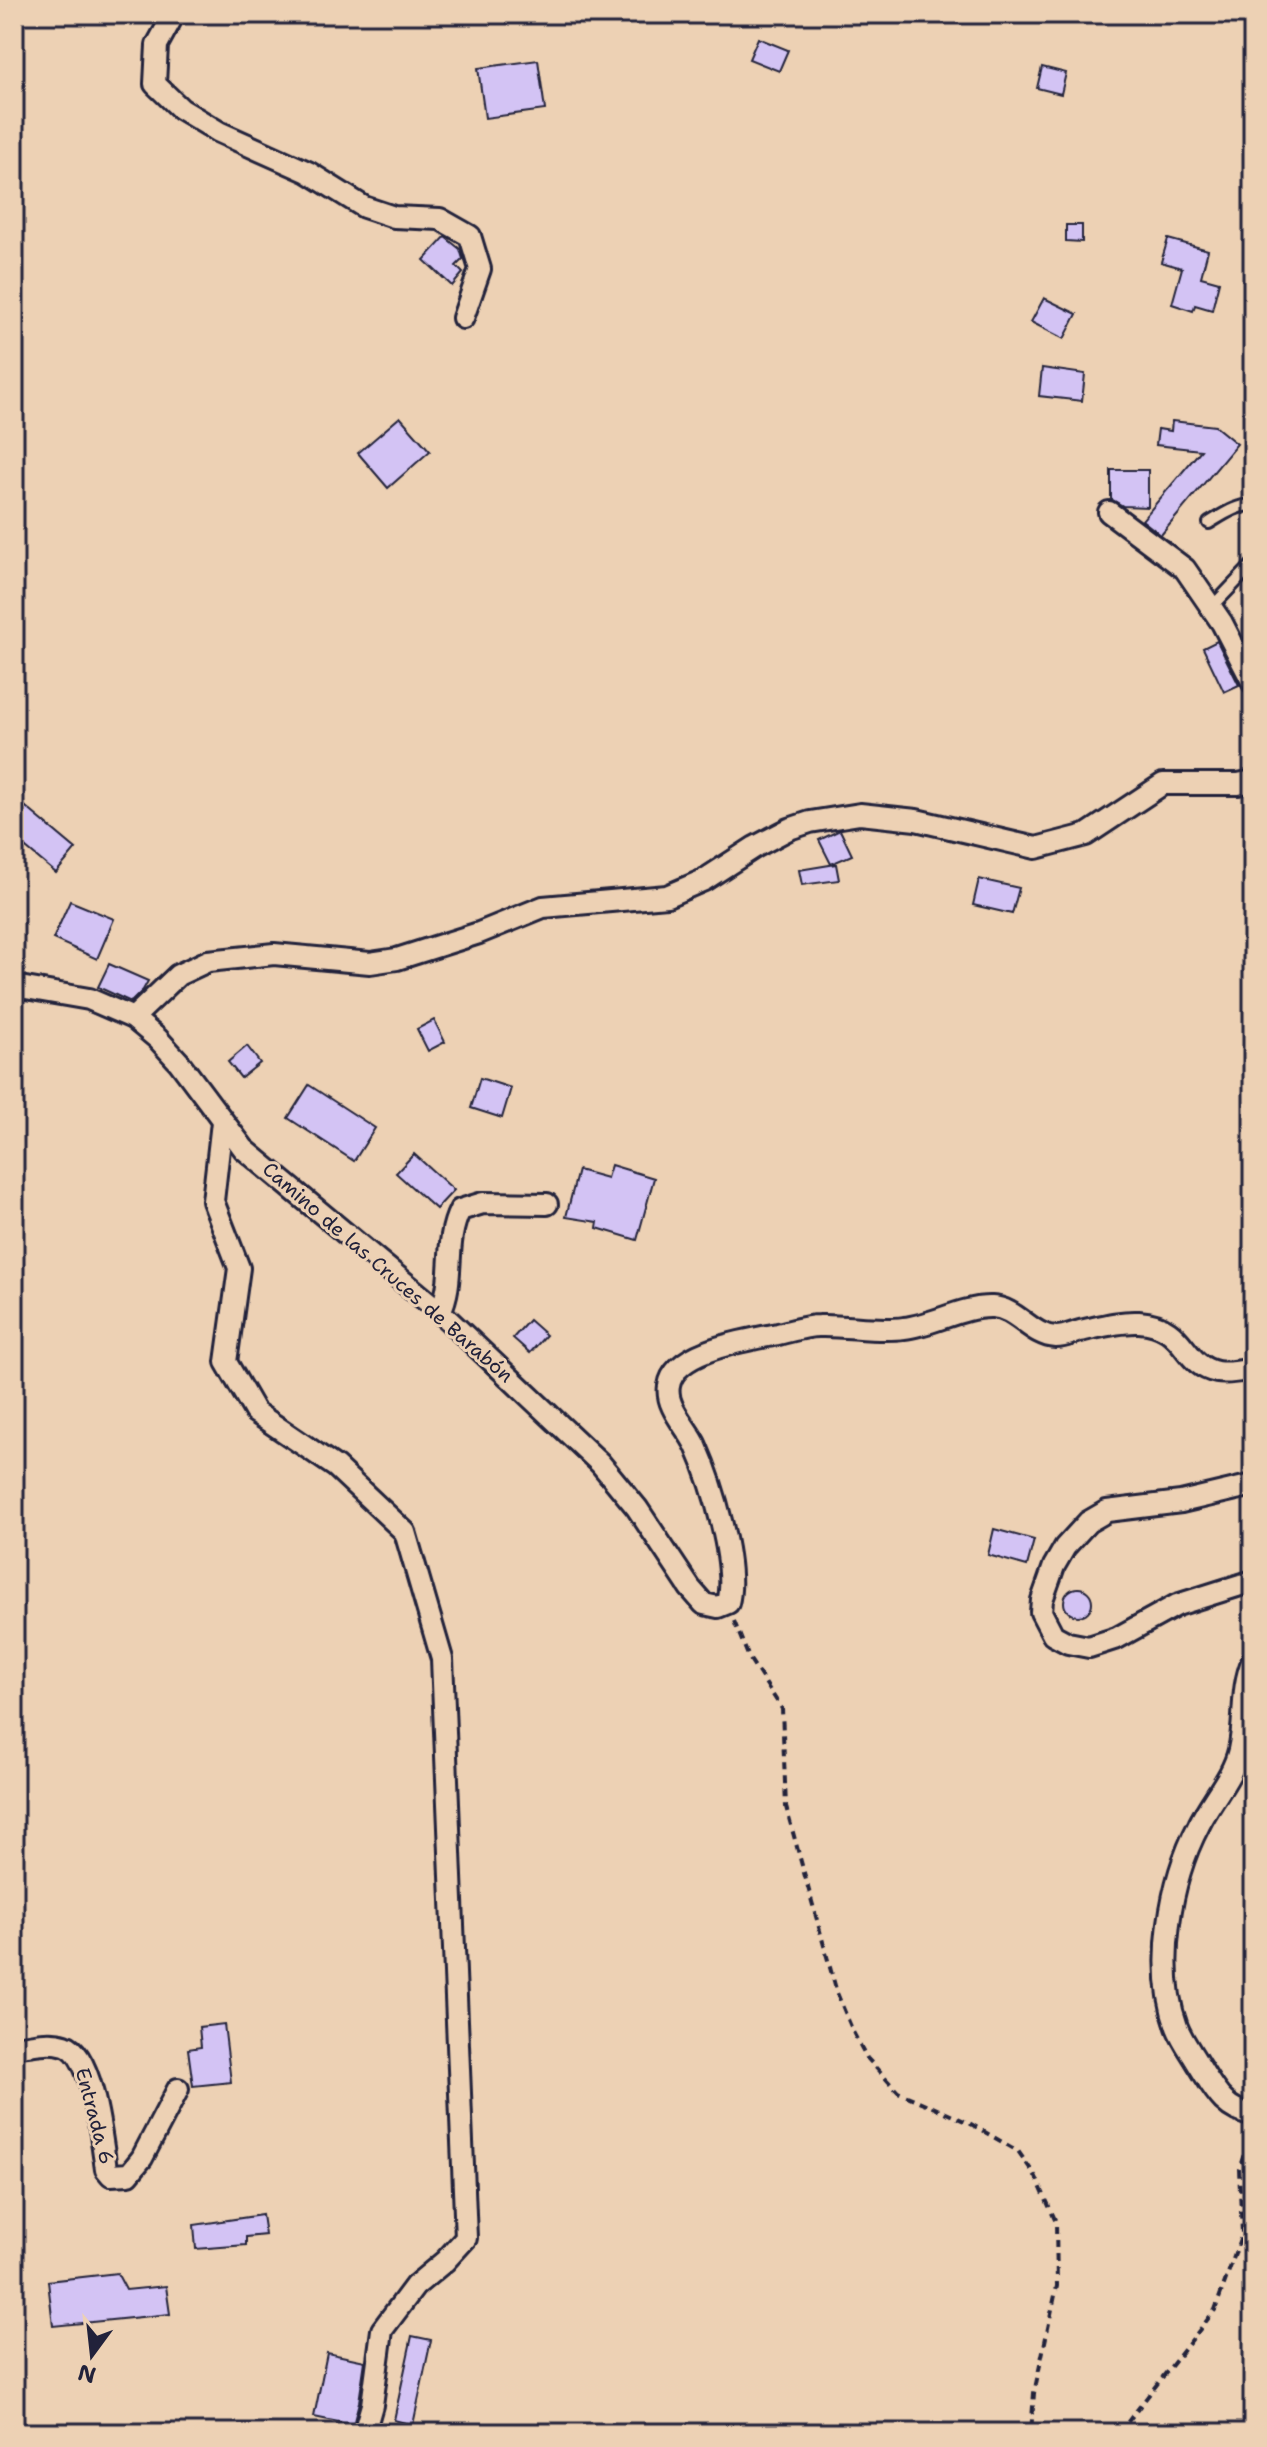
<svg xmlns="http://www.w3.org/2000/svg" width="1267" height="2447" font-family="'Shantell Sans',sans-serif">
  <rect width="100%" height="100%" fill="#edd1b4"/>
  <filter id="ink" filterUnits="userSpaceOnUse"><feTurbulence type="fractalNoise" baseFrequency=".0125" numOctaves="2"/><feDisplacementMap in="SourceGraphic" scale="16" xChannelSelector="R" yChannelSelector="G"/><feConvolveMatrix kernelMatrix="1 2 1 2 8 2 1 2 1" color-interpolation-filters="sRGB"/></filter>
  <g filter="url(#ink)">
    <g fill="#d3c3f4" stroke="#22223b" stroke-width="2">
      <path d="M758,38L788,50L779,71L749,59Z"/>
      <path d="M538,60L545,110L485,118L478,68Z"/>
      <path d="M1042,67L1066,73L1061,94L1037,88Z"/>
      <path d="M1066,225H1082V242L1066,241Z"/>
      <path d="M445,237L460,249L463,259L456,266L463,273L452,286L424,260Z"/>
      <path d="M1168,239L1208,250L1201,277L1219,282L1212,310L1195,305L1193,311L1172,304L1182,268L1161,262Z"/>
      <path d="M1044,298L1077,314L1064,339L1031,322Z"/>
      <path d="M1042,368L1085,374L1082,401L1039,396Z"/>
      <path d="M400,417L430,451L388,488L358,453Z"/>
      <path d="M1172,421L1215,426L1237,444L1161,535L1142,520L1201,450L1156,445L1158,429L1171,431Z"/>
      <path d="M1111,470H1148V507L1123,506L1111,499Z"/>
      <path d="M1217,641L1239,685L1224,692L1203,648Z"/>
      <path d="M14,797L76,849L56,873L14,838Z"/>
      <path d="M840,830L852,855L831,864L819,840Z"/>
      <path d="M836,864L839,880L802,885L799,870Z"/>
      <path d="M979,879L1019,888L1012,914L973,905Z"/>
      <path d="M70,901L114,919L97,959L53,939Z"/>
      <path d="M109,964L148,981L143,990L131,1002L98,987Z"/>
      <path d="M434,1020L445,1042L428,1051L417,1029Z"/>
      <path d="M247,1046L260,1063L241,1078L228,1062Z"/>
      <path d="M480,1078L511,1088L502,1118L471,1108Z"/>
      <path d="M309,1085L375,1128L354,1161L288,1118Z"/>
      <path d="M414,1154L454,1190L436,1209L396,1173Z"/>
      <path d="M611,1165L654,1178L637,1240L597,1228L598,1222L566,1217L578,1170L607,1178Z"/>
      <path d="M529,1320L546,1335L530,1353L513,1338Z"/>
      <path d="M994,1529L1034,1540L1027,1566L988,1555Z"/>
      <circle cx="1078" cy="1602" r="14"/>
      <path d="M224,2024L231,2082L193,2086L188,2049L201,2047L199,2027Z"/>
      <path d="M262,2215L265,2235L246,2237V2245L196,2249L194,2225Z"/>
      <path d="M117,2273L126,2290L166,2286L170,2314L53,2326L48,2281Z"/>
      <path d="M412,2336L431,2340L413,2425L394,2420Z"/>
      <path d="M327,2353L365,2361L359,2402L353,2425L314,2417Z"/>
    </g>
    <g fill="none" stroke-linecap="round" stroke-linejoin="round">
      <defs>
        <g id="lane">
          <path d="M1209,523C1221,516 1239,503 1253,506"/>
          <path d="M1212,607L1253,564"/>
        </g>
        <g id="street">
          <path d="M174,14L157,45L155,84L181,109L219,132L308,172L364,207L394,217L440,219L470,236L480,269L463,318"/>
          <path d="M1109,512L1185,569L1222,623L1253,683"/>
          <path d="M14,986L89,999L133,1018L158,1039L179,1062L244,1149L440,1312L600,1463L637,1508L690,1588L704,1604L718,1607L728,1603C738,1565 712,1482 696,1446C688,1428 665,1407 669,1386C674,1350 749,1340 778,1334C791,1331 806,1326 819,1326C847,1325 876,1332 904,1328C933,1325 963,1306 992,1307C1017,1308 1031,1336 1056,1337C1064,1337 1073,1333 1080,1331C1099,1327 1119,1321 1139,1322C1187,1325 1181,1365 1217,1372C1228,1374 1242,1371 1253,1369"/>
          <path d="M133,1018L178,975L208,961L274,954L370,963L397,959L479,933L543,907L667,896L704,880L755,847L789,829L810,822L860,814L916,820L1036,848L1086,835L1163,784H1238L1253,781"/>
          <path d="M222,1122L213,1201L239,1268L226,1362L255,1412L336,1467L405,1532L442,1659L466,2238L445,2261L415,2286L382,2330L372,2405L364,2433"/>
          <path d="M440,1312C456,1279 443,1244 460,1210L483,1203L547,1204"/>
          <path d="M1253,1485L1181,1502L1107,1511L1088,1522L1065,1547L1054,1566L1042,1600L1041,1612L1053,1635L1068,1643L1089,1647L1117,1638L1177,1605L1253,1581"/>
          <path d="M1253,1660C1240,1689 1246,1720 1239,1750C1233,1777 1211,1800 1199,1825C1170,1880 1155,1967 1177,2027C1182,2040 1191,2052 1198,2064C1213,2087 1223,2111 1253,2115"/>
          <path d="M14,2047C30,2045 49,2040 65,2045C93,2054 102,2142 106,2169L111,2175L129,2174L142,2158L178,2089"/>
        </g>
      </defs>
      <use href="#lane" stroke="#22223b" stroke-width="16"/>
      <use href="#street" stroke="#22223b" stroke-width="26"/>
      <g stroke="#22223b" stroke-width="4" stroke-dasharray="8 6" stroke-linecap="butt">
        <path d="M734,1621L749,1658L782,1709L786,1807L837,1993L854,2034L867,2058L898,2092L969,2123L1018,2151L1036,2177L1056,2222L1057,2286L1034,2393L1031,2433"/>
        <path d="M1119,2433L1215,2310L1242,2234L1239,2169L1252,2131"/>
      </g>
      <use href="#lane" stroke="#edd1b4" stroke-width="10"/>
      <use href="#street" stroke="#edd1b4" stroke-width="20"/>
    </g>
  </g>
  <g text-anchor="middle" dominant-baseline="central" stroke-width="6" stroke-linejoin="round" paint-order="stroke">
    <g font-size="20" fill="#22223b" stroke="#edd1b4">
      <text transform="translate(388 1272) rotate(41)">Camino de las Cruces de Barabón</text>
      <text transform="translate(95 2116) rotate(75)">Entrada 6</text>
    </g>
  </g>
  <rect width="1267" height="2447" fill="none" stroke="#edd1b4" stroke-width="48"/>
  <rect x="24" y="24" width="1219" height="2399" fill="none" stroke="#22223b" stroke-width="3" filter="url(#ink)"/>
  <g transform="translate(92 2355) rotate(195)" stroke="#edd1b4" stroke-width="6" paint-order="stroke">
  <path d="M0-6L14 30L0 20L-14 30Z" fill="#22223b"/>
  <text y="-12" font-size="22" font-weight="bold" text-anchor="middle" fill="#22223b">N</text>
  </g>
</svg>
